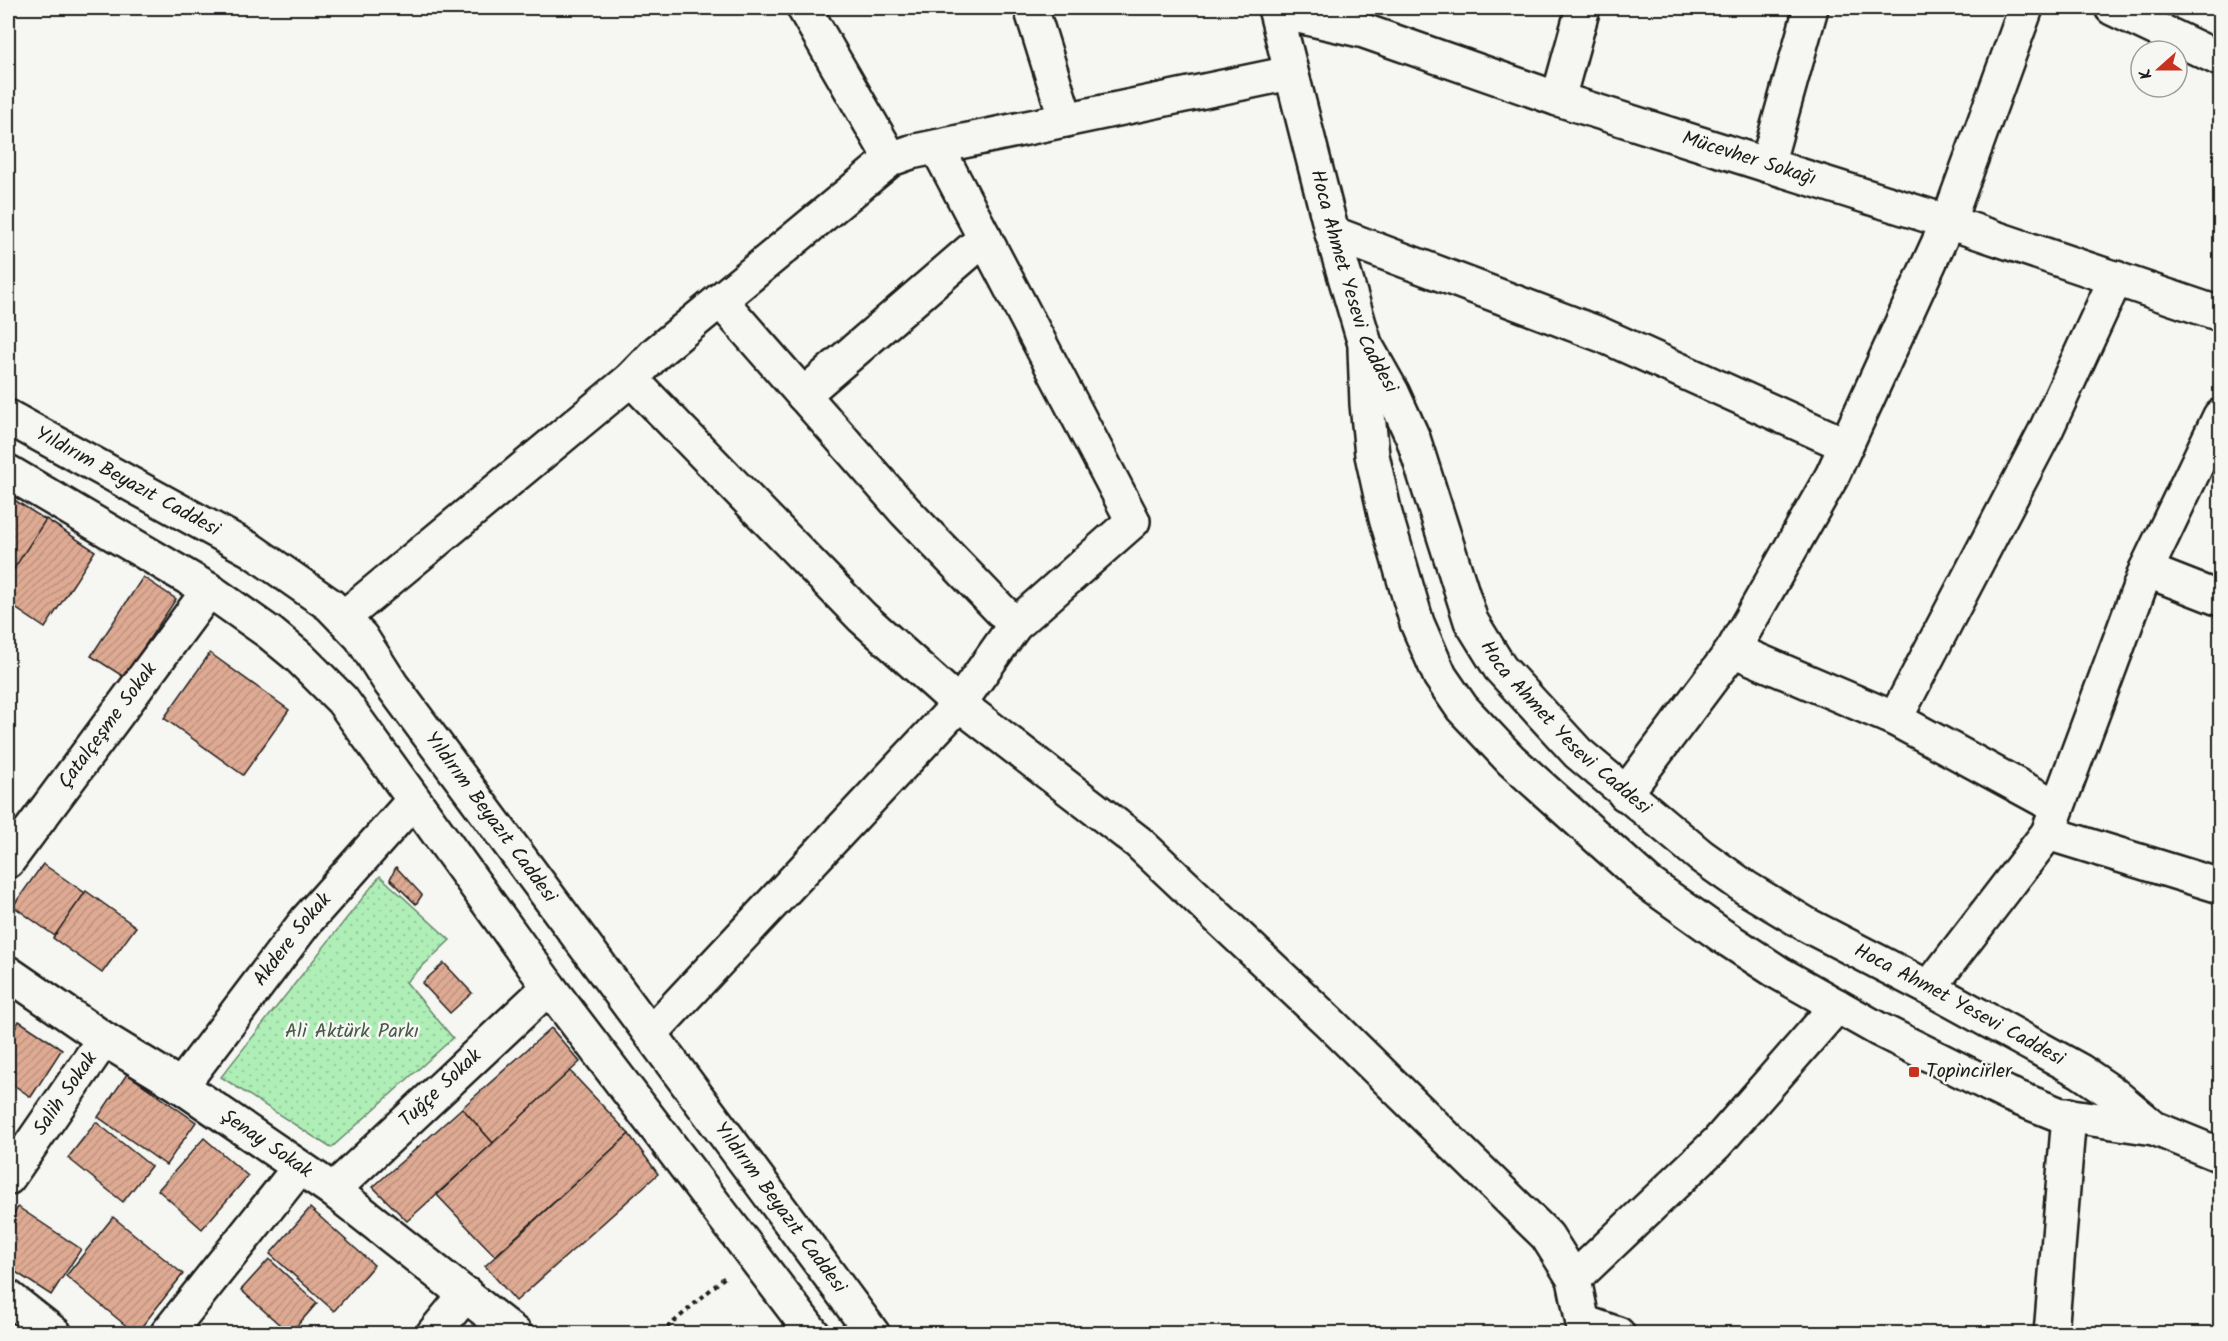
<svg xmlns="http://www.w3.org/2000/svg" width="2228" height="1341" font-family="Kalam,sans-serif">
  <defs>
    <pattern id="grass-dots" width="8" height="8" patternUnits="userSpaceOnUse" patternTransform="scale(1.5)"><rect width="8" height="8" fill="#afefb7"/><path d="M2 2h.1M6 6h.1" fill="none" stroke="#96cc9d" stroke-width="1.8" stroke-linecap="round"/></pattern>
    <pattern id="building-hatch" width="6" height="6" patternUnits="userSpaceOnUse" patternTransform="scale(1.5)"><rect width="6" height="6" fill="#deaa93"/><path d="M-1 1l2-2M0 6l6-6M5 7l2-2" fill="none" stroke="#be927e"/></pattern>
  </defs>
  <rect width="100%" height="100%" fill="#f6f6f2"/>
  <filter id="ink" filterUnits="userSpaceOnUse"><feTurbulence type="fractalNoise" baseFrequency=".0167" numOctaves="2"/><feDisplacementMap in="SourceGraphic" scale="12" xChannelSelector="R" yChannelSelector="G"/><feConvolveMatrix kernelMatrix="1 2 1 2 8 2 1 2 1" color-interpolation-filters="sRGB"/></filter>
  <g filter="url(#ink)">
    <path fill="url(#grass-dots)" stroke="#66866a" stroke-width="1.5" d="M380,876L450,940L406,982L453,1038L331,1148L221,1077Z"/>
    <g fill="url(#building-hatch)" stroke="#1c1c1c" stroke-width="1.5">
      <path d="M8,496L46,520L8,582Z"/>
      <path d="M46,519L95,551L45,628L8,603V578Z"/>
      <path d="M143,577L176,599L124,677L91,656Z"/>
      <path d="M210,653L289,710L243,775L164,718Z"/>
      <path d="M43,864L85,893L55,936L13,906Z"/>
      <path d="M396,867L422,895L416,904L390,879Z"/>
      <path d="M86,891L136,927L102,973L53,938Z"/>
      <path d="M444,963L472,993L450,1013L422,983Z"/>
      <path d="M19,1021L62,1049L31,1097L8,1081V1040Z"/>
      <path d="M551,1028L580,1062L493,1143L462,1108Z"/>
      <path d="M570,1071L629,1134L495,1256L437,1195Z"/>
      <path d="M127,1074L196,1122L166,1165L98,1117Z"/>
      <path d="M462,1108L493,1143L407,1221L373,1187Z"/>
      <path d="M96,1122L151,1166L123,1202L68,1158Z"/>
      <path d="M629,1134L658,1174L516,1301L485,1266Z"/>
      <path d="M204,1138L248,1176L202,1229L158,1190Z"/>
      <path d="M18,1207L81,1249L51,1295L8,1267V1223Z"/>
      <path d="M310,1208L374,1265L334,1311L270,1254Z"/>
      <path d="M113,1217L183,1274L136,1334L66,1276Z"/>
      <path d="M269,1259L317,1303L290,1334L241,1290Z"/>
    </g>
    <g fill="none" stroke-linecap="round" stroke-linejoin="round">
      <defs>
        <g id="minor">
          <path d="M804,8L891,159"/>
          <path d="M1031,8L1066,120"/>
          <path d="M2112,8L2220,59"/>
          <path id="s1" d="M1276,11L1364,31L1558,99L1948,222L2220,314"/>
          <path d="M1558,99L1583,8"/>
          <path d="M1767,165L1811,8"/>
          <path d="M1332,233L1602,335L1846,445"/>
          <path d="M720,300L905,511L1015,625"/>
          <path d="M631,379L862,617L959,704L1138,842L1329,1022L1547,1236L1574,1279L1585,1334"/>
          <path d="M803,395L985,238"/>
          <path d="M2146,570L2220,599"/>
          <path d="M343,618L631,379L656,353L891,159L911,152L1290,73"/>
          <path d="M1733,650L1895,719L2057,807"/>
          <path d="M1895,719L2045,432L2116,278"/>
          <path d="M1625,794L1733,650L1832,476L1948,222L2026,8"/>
          <path d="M2048,833L2220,886"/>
          <path id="s2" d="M8,861L209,590"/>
          <path id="s3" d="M8,973L104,1039L181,1086L333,1190L515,1334"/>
          <path d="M1929,988L2048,833L2146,570L2220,416"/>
          <path d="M651,1033L959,704L1015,625L1133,521L937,147"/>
          <path id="s4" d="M181,1086L306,921L413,801"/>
          <path id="s5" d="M8,1178L104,1039"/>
          <path id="s6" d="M333,1190L549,987"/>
          <path d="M1574,1279L1717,1143L1837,1006"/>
          <path d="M8,1297L55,1334"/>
          <path d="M1583,1322L1618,1334"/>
          <path d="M167,1334L299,1168"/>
          <path d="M433,1334L466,1294"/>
          <path d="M2051,1334L2069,1115"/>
        </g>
        <g id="major">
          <path id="s7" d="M1275,8L1332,233L1365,344L1392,392L1413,438L1471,621L1500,668L1578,753L1701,856L1746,888L1809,926L1929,988L2080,1071L2111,1092L2154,1128L2220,1155"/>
          <path d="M1365,349L1367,404L1372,455L1385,514L1417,623L1440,676L1462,708L1511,760L1648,883L1721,935L1779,973L1878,1029L2008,1094L2058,1114L2154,1128"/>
          <path id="s8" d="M8,417L251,550L330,605L361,637L391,684L873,1334"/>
          <path d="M8,472L209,590L270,633L299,657L342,700L549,987L813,1334"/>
        </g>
      </defs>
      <use href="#minor" stroke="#1c1c1c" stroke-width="38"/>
      <use href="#major" stroke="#1c1c1c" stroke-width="38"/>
      <path stroke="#1c1c1c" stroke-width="4" stroke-dasharray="4.5 4.5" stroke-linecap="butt" d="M660,1334L725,1277"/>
      <use href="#minor" stroke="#f6f6f2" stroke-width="33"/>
      <use href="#major" stroke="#f6f6f2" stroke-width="33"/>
    </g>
  </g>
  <rect fill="#c8321e" stroke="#f6f6f2" stroke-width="2" x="1908" y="1066" width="12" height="12" rx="3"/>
  <g text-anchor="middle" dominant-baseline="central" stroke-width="5" stroke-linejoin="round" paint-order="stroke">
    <g font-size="20" fill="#1c1c1c" stroke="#f6f6f2">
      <text stroke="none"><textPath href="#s1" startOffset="496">Mücevher Sokağı</textPath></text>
      <text stroke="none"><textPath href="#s7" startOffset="285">Hoca Ahmet Yesevi Caddesi</textPath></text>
      <text stroke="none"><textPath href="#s8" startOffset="136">Yıldırım Beyazıt Caddesi</textPath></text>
      <text stroke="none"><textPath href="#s2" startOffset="168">Çatalçeşme Sokak</textPath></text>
      <text stroke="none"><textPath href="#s7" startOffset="789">Hoca Ahmet Yesevi Caddesi</textPath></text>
      <text stroke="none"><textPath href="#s8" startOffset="640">Yıldırım Beyazıt Caddesi</textPath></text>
      <text stroke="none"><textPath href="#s4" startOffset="184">Akdere Sokak</textPath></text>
      <text stroke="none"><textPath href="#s7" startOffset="1275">Hoca Ahmet Yesevi Caddesi</textPath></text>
      <text stroke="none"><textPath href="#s6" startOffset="148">Tuğçe Sokak</textPath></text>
      <text stroke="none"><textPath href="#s5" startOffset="102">Salih Sokak</textPath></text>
      <text stroke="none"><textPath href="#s3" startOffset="310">Şenay Sokak</textPath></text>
      <text stroke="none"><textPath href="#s8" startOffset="1126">Yıldırım Beyazıt Caddesi</textPath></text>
    </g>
    <g font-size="20" fill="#485b4a" stroke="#f6f6f2">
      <text x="352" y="1032">Ali Aktürk Parkı</text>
    </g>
    <g font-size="20" fill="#1c1c1c" stroke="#f6f6f2" text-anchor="start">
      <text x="1926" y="1072">Topincirler</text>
    </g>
  </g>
  <rect width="2228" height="1341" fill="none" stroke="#f6f6f2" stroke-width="30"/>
  <rect x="15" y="15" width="2198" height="1311" fill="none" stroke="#1c1c1c" stroke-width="2" filter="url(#ink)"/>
  <g transform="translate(2159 69) rotate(249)"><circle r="28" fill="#f6f6f2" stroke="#9f9f9c" stroke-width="1.5"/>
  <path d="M0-4.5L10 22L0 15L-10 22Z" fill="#c8321e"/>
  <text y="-9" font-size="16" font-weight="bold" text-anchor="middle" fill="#1c1c1c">K</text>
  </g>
</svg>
